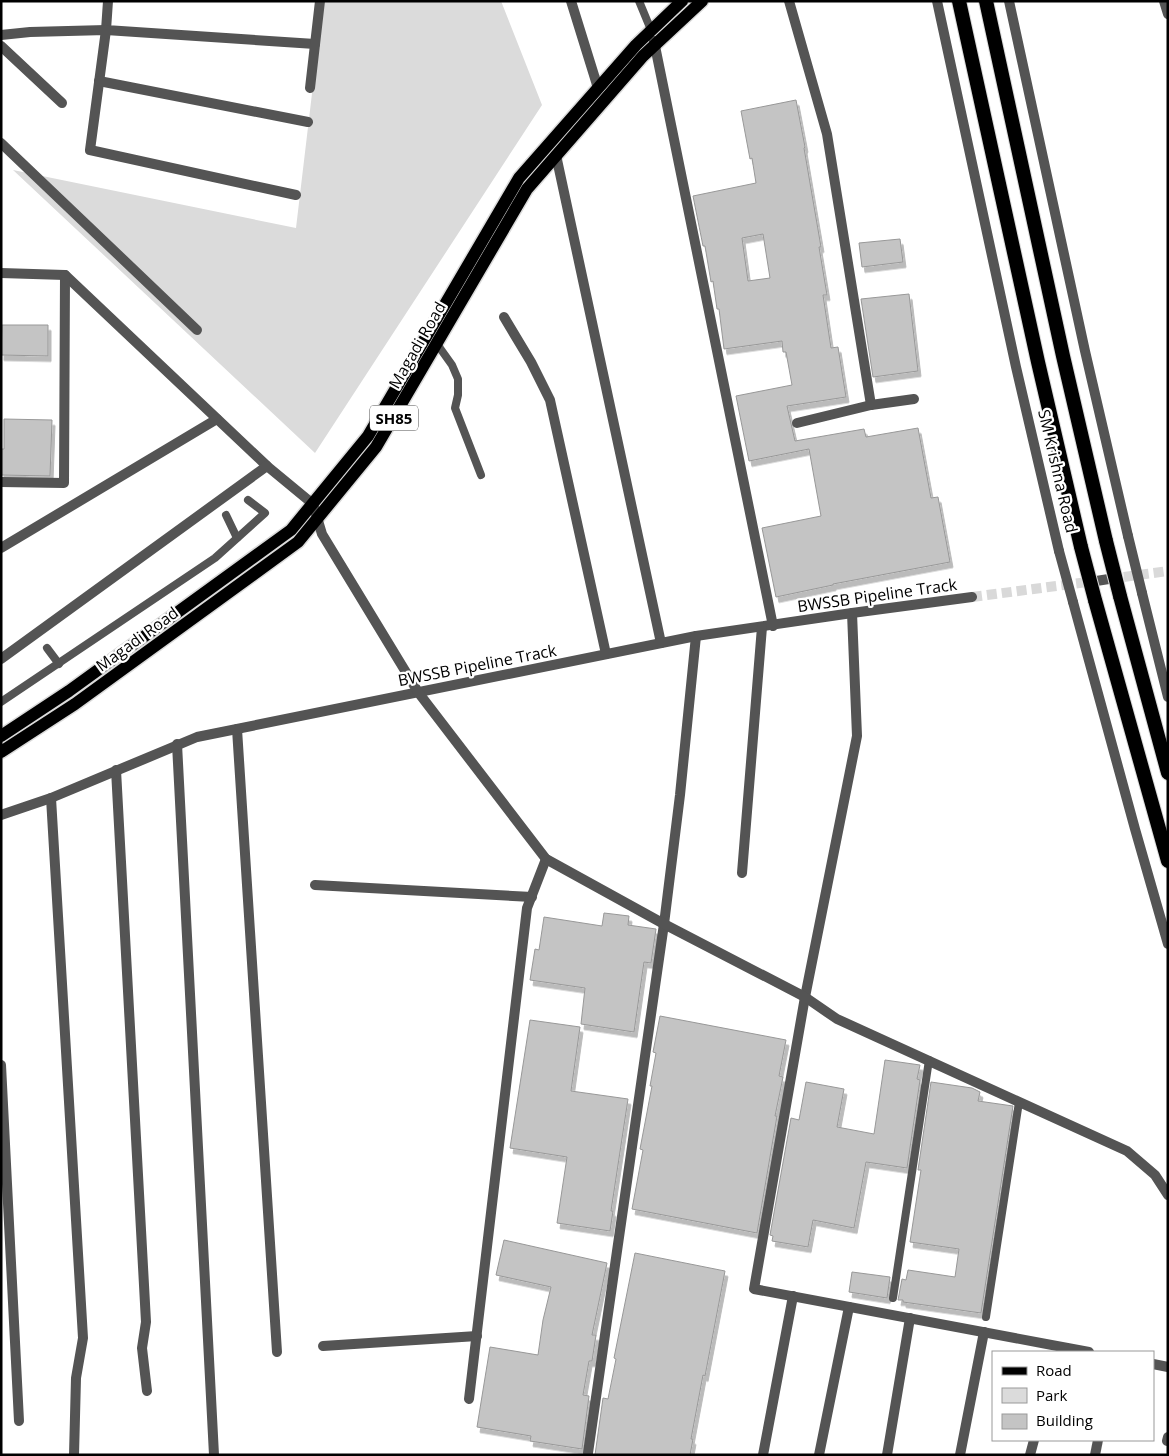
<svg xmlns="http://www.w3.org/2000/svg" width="1169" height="1456" font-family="'Open Sans',sans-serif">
  <defs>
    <filter id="shadow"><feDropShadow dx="3" dy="5.5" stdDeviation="0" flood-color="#0004"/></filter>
  </defs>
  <rect width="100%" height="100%" fill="#fff"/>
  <path fill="#dbdbdb" d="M323,1H501L542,105L315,453L13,170L296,228Z"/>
  <g fill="#c4c4c4" stroke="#989898" fill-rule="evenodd" filter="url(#shadow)">
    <path d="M796,100L805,147L804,148L821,247H819L827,295H823L831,348L838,347L846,397L787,406L795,441L864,429L866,437L918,428L931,498L938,497L950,562L833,584V585L776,597L762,528L821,516L809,449L749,461L736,396L792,385L786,352H783L782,341L724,349L719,309H717L713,281L711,282L705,246H703L693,196L756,183L752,158L750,159L741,111ZM763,234L770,278L748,281L742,238Z"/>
    <path d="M900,239L903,262L862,267L859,243Z"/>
    <path d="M909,294L918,371L873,377L861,299Z"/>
    <path d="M2,325H48V356L1,355Z"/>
    <path d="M4,419L52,420L50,476L1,475V449H4Z"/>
    <path d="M604,913L629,916L628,925L656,929L651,963L644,962L634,1032L581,1024L585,988L530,980L535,949L539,950L544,917L602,926Z"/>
    <path d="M660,1016L786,1040L779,1076L783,1077L775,1116H777L757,1233L632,1209L643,1150L640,1149L652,1086H650L656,1053L653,1052Z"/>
    <path d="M530,1020L580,1027L571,1091L628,1099L611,1211H613L610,1231L557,1223L567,1157L510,1148Z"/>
    <path d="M885,1060L920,1065L917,1079L920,1080L907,1168L866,1162L854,1228L813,1220L808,1247L772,1241L773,1236L770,1235L791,1118L799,1120L806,1082L844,1089L837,1127L874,1134Z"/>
    <path d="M931,1082L972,1088L980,1092L978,1101L1013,1106L981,1313L903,1302V1300H898L902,1279L906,1280L908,1270L955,1277L959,1249L910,1242L921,1170H918Z"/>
    <path d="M504,1240L607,1263L592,1335H596L592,1361H589L583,1395L589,1396L582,1449L530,1441L531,1436L477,1427L490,1347L538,1355L543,1320L551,1287L496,1275Z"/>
    <path d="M635,1253L725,1271L705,1376L703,1375L691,1439H693L690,1455H595L603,1398L608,1399L616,1359L614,1358Z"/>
    <path d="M852,1272L890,1277L887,1298L849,1292Z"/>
  </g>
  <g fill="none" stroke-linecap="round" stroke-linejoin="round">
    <g stroke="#d9d9d9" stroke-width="10" stroke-dasharray="10 5" stroke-linecap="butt">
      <path d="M1109,579L1168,571"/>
      <path d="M972,597L1095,581"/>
    </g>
    <defs>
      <g id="primary">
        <path d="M1,736L69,691L291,530L368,436L519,178L636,45L682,1"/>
        <path d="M1,752L75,704L298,542L376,447L527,189L643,56L702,1"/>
      </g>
      <g id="trunk">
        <path d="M959,1L1038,362L1081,547"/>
        <path d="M986,1L1063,356L1106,541"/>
        <path d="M1120,596L1168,773"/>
        <path d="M1095,600L1168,861"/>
      </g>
    </defs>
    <use href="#primary" stroke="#dbdbdb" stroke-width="15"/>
    <use href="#trunk" stroke="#dbdbdb" stroke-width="16"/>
    <g stroke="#545454" stroke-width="8">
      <path d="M639,1L651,30"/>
      <path d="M437,344L452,365L458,379V395L455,408L481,475"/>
      <path d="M226,515L237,538"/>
      <path d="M47,648L59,664"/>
      <path d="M1,702L215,558L265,513L248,500"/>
      <path d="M893,1298L929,1060"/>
      <path d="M986,1317L1019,1102"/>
    </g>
    <g stroke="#545454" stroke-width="10">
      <path d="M108,1L106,30L315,44"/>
      <path d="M571,1L598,88"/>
      <path d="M789,1L827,134L871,405"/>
      <path d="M1164,1L1168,14"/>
      <path d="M1,35L30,32L106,30L90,150L296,195"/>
      <path d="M654,41L773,626"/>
      <path d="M1,46L62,103"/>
      <path d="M99,81L308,122"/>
      <path d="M310,88L320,1"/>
      <path d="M1,143L197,330"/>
      <path d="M556,155L661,643"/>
      <path d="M1,273L65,275L267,466L313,504"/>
      <path d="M504,317L531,362L550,400L606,654"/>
      <path d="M797,423L871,405L914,399"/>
      <path d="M1,482L64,483L65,275"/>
      <path d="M1,548L217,419"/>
      <path d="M1090,582L1115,578"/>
      <path d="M852,613L857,736L805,997L754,1289L1089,1352"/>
      <path d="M1,659L267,466"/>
      <path d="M237,729L277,1352"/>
      <path d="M177,744L214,1455"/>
      <path d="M116,770L146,1322L142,1348L147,1391"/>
      <path d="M51,798L83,1338L76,1378L74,1455"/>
      <path d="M1,815L51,798L197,737L696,636L852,613L972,597"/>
      <path d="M742,873L762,627"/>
      <path d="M315,885L532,897"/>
      <path d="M1,1065L19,1421"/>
      <path d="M323,1346L477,1336"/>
      <path d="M1153,1364L1168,1367"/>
      <path d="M469,1399L527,908L546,859"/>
      <path d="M1167,1441L1168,1437"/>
      <path d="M588,1453L664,924L680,795L696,636"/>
      <path d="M763,1455L793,1296"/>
      <path d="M819,1455L849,1307"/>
      <path d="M887,1455L910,1318"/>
      <path d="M960,1455L984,1332"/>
      <path d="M1030,1455L1034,1440"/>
      <path d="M1095,1455L1098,1440"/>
    </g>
    <g stroke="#545454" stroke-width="10">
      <path d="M937,1L1016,367L1059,551"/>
      <path d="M1009,1L1085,351L1128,536"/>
      <path d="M313,504L322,534L418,692L546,859L664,924L805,997L837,1019L1127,1151L1155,1175L1168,1195"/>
      <path d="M1142,593L1168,697"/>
      <path d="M1073,602L1135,829L1168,944"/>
    </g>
    <use href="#primary" stroke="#000" stroke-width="12"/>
    <use href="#trunk" stroke="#000" stroke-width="14"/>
    <defs>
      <g id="trunk-bridge">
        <path d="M1106,541L1120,596"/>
        <path d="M1081,547L1095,600"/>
      </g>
    </defs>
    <use href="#trunk-bridge" stroke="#dbdbdb" stroke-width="16" stroke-linecap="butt"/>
    <g stroke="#545454" stroke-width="10">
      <path d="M1128,536L1142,593"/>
      <path d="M1059,551L1073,602"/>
    </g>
    <use href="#trunk-bridge" stroke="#000" stroke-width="14"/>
  </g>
  <g text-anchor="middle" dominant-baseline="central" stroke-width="4.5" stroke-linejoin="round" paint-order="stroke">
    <rect fill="#fff" stroke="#4c4c4c" stroke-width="1" x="370" y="405.5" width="48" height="25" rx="4"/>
    <g font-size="15" font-weight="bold" fill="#000">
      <text x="394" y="418">SH85</text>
    </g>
    <g font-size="16" fill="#000" stroke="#fff">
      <text transform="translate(417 345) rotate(-60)">Magadi Road</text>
      <text transform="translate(1058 471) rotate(77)">SM Krishna Road</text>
      <text transform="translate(877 595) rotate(-8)">BWSSB Pipeline Track</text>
      <text transform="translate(137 639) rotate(-36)">Magadi Road</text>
      <text transform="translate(477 665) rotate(-11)">BWSSB Pipeline Track</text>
    </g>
  </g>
  <rect width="1169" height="1456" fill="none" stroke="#000000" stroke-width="5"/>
  <rect x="992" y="1351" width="162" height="90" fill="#ffffff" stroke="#999999"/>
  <rect x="1002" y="1367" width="25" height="8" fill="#000000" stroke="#999999"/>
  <text x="1036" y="1376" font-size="15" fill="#000000">Road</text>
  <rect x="1002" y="1388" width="25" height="15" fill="#dbdbdb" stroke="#999999"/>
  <text x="1036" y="1401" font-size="15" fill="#000000">Park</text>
  <rect x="1002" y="1414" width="25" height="15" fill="#c4c4c4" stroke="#999999"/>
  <text x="1036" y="1426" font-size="15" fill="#000000">Building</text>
</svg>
